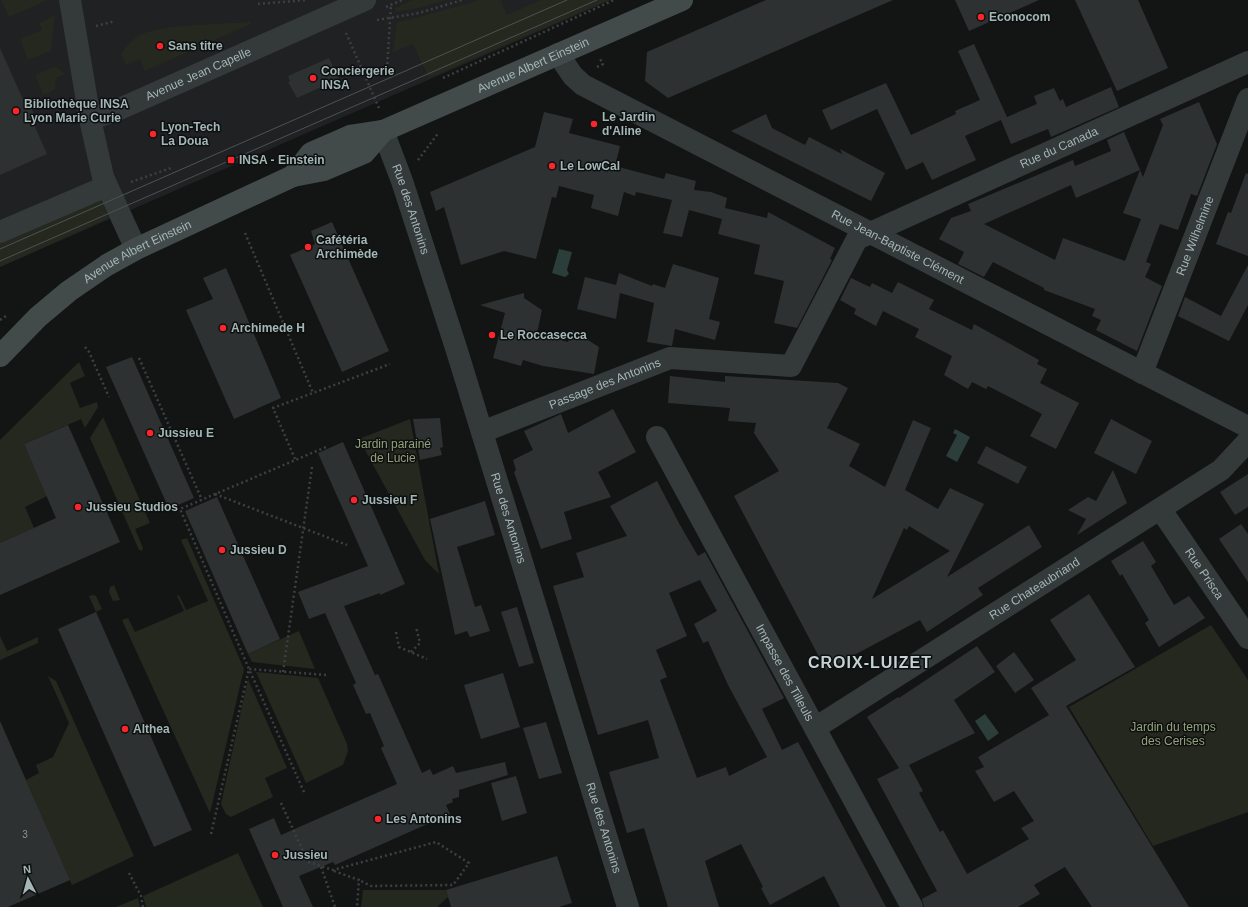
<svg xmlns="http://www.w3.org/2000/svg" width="1248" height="907" font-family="Helvetica,sans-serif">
  <rect width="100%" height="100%" fill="#131515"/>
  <path fill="#1f2122" d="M0,0H611L0,267Z"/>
  <g fill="#24281f">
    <path d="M1,0H48L9,17Z"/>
    <path d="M413,0H446L418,8L396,12L395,8Z"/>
    <path d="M480,0H501L507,15L541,0H609L429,78L413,44L393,52L397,22L419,17Z"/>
    <path d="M55,15L51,51L28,60L20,39L42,30L39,23Z"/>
    <path d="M250,22L251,24L145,71L140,59L126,65L121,54C126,47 131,41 138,36C157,24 225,24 250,22Z"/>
    <path d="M55,66L65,74L56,78L55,90L43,95L35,75Z"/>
    <path d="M101,200L109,218L0,267V239Z"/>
    <path d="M79,362L85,376L70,383L80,408L97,402L98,407L85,428L81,419L24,444L47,496L25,507L34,528L0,543V440Z"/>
    <path d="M103,417L150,523L135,529L143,548L142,551L139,550L90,438Z"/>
    <path d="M410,419L439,574L425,560L359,439Z"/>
    <path d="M187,538L244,669L210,813L122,620L128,618L135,632L184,611L177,596L179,595L186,610L208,601L181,540Z"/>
    <path d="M114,585L120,600L113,601L109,592L110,587Z"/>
    <path d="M93,595L96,596L102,609L96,612L89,596Z"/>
    <path d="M1211,625L1248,680V812L1153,846L1069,707Z"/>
    <path d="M299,631L315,669L252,662L248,654Z"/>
    <path d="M0,636L7,651L38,637V643L0,660Z"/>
    <path d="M256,672L318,678L347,744L348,751L343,765L306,783Z"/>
    <path d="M48,676L56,681L134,856L72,885L26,780L39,773L36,765L53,757L69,723Z"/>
    <path d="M248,679L287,768L265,778L273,797L231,817L226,814L221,804Z"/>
    <path d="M238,853L263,907H146L143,896Z"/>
    <path d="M363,890H446L448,897L438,906L439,907H361Z"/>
    <path d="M138,898L140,907H116Z"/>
  </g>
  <g fill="#2c3e3a">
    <path d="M559,249L572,252L567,270L569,274L565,277L552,273Z"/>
    <path d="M955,429L970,437L957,462L946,456L957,435L953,433Z"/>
    <path d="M985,714L999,733L988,741L975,721Z"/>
  </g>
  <g fill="#2e3131" fill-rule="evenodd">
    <path d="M766,0H893L668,98L645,81L647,52Z"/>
    <path d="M955,0H1039L969,31Z"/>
    <path d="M1075,0H1138L1168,68L1117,91Z"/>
    <path d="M974,44L1007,117L1037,104L1034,96L1054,88L1060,101L1063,99L1066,107L1111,87L1119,107L1051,137L1048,129L1011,144L1001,120L965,136L976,160L932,180L923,162L906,170L877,109L831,130L822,110L886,83L911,135L956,114L955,111L980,100L958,51Z"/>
    <path d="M0,48L25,104L29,103L36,119L32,120L47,154L0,175Z"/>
    <path d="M329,58L339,79L297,98L288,82L290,81L288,76Z"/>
    <path d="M1199,102L1217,144L1197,196L1191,194L1178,230L1160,224L1146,262L1151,264L1145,277L1162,286L1137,351L1096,330L1101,320L1092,316L1095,309L1044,290V288L993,262L984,277L958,264L964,252L939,239L951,218L971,211L968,204L1073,160L1075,166L1111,151L1107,140L1124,132L1143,177L1163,125L1160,119ZM1140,170L1123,213L1141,219L1125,261L1063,238L1055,260L984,224L1071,185L1076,198Z"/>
    <path d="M544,112L573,119L569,133L620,146L615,166L664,179L666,173L696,181L694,190L711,192L727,198L725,208L767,218L768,212L835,248L830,259L832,260L797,328L774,323L784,281L754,274L760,245L718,234L722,219L689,210L682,237L663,233L672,200L636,192L635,196L624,192L618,216L591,208L594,195L559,186L556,198L552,197L536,259L504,251L461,265L444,207L436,211L430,192L535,147Z"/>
    <path d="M766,114L772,128L805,145L809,137L842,154L840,149L885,173L871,201L731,131Z"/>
    <path d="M1246,173L1248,174V256L1216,244L1228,212L1231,213Z"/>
    <path d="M332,222L389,351L342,372L290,255L315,244L311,231Z"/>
    <path d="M673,264L719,278L709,319L720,322L715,340L675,329L672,346L647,342L654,303L620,293L616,319L577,309L585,277L616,285L619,273L652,286L653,284L665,288Z"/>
    <path d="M1248,265V305L1229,341L1178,316L1185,297L1221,316Z"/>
    <path d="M226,268L281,398L234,419L186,310L213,299L203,278Z"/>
    <path d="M851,278L870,287L872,283L892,293L898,282L934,300L929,309L972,330L974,324L1039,360L1037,364L1047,369L1040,383L1079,403L1056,449L1030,436L1042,414L988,386L986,389L972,382L968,389L944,375L952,356L915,337L919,329L883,311L876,326L854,314L856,309L840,300Z"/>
    <path d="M524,293V298L542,310L537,333L568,342L572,330L599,347L594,374L543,366L523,360L521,366L493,358L505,313L480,305Z"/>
    <path d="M132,357L194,498L169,509L106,367Z"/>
    <path d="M670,376L725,382V376L838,383L848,388L827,428L860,444L849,466L885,487L913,420L931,428L905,490L938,509L950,488L984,504L947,577L1029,525L1042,547L978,588L983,595L927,632L920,620L826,670L734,496L779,471L754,433L756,423L728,421L730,408L668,403ZM909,526L950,551L872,599L904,528L907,530Z"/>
    <path d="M613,409L636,452L598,472L611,497L564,512L572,539L541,549L514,472L516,470L513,460L533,450L524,431L561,414L568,433Z"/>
    <path d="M440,418L443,447L440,448L442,455L420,460L413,419Z"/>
    <path d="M1111,419L1152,441L1136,474L1094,453Z"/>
    <path d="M68,425L120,542L0,595V543L56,518L24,444Z"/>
    <path d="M343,442L405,584L380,595V593L344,606L375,675L378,674L422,773L430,769L433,775L453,766L456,773L505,762L508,775L459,790V797L452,799L453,802L446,805L450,814L335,865L333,862L299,876L313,907H283L249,829L274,818L281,835L397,784L381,748L384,746L370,713L366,714L353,685L356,683L325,613L309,619L298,592L368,566L318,453Z"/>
    <path d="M986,446L1027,467L1018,484L977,463Z"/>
    <path d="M1113,470L1127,503L1077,535L1086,519L1068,510L1088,497L1096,501Z"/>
    <path d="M1248,474V507L1235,515L1220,492Z"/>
    <path d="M657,481L680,525L698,556L705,552L784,698L762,709L782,750L798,742L886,907H840L824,876L770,905L761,888L763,887L741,844L705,861L719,907H668L644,828L627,833L609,772L659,758L648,720L598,735L553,586L584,577L576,553L627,536L610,506ZM700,580L717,611L694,624L703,643L708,641L728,685L767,757L729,776L726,767L697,778L660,680L667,677L656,650L687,636L669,593Z"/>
    <path d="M217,497L280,639L248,654L185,511Z"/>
    <path d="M485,501L495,535L457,547L475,607L481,605L490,631L470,637L467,631L455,635L430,519Z"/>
    <path d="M1241,524L1248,534V582L1219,539Z"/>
    <path d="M1143,541L1156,562L1151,566L1174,605L1189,596L1205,618L1159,647L1145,623L1149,620L1122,574L1120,576L1111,561Z"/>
    <path d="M1089,594L1135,667L1066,706L1189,907H1092L1065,867L1034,885L1040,894L1018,907H924L922,899L937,891L877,779L899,768L867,717L898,697L899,698L977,646L995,672L954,700L975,733L909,765L923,791L919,793L940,832L943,830L967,874L1029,839L1021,828L1034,821L1014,791L994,802L975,771L984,767L978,757L1049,715L1031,688L1076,660L1050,620Z"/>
    <path d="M517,607L534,663L519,667L501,612Z"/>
    <path d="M96,612L192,830L154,847L58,629Z"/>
    <path d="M1014,652L1034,680L1015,693L996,666Z"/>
    <path d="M503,673L520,727L481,739L464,685Z"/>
    <path d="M0,721L70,880L8,907H0Z"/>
    <path d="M546,722L562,773L539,779L523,728Z"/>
    <path d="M516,776L527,813L502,821L491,783Z"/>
    <path d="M557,856L572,903L559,907H451L446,890Z"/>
  </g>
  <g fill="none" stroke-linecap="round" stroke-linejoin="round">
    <g stroke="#3a4141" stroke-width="2.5" stroke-dasharray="2 3" stroke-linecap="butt">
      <path d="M258,4L307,0"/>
      <path d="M386,7L402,0"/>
      <path d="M377,20L419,13L462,0"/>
      <path d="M96,26L115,21"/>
      <path d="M346,33L379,108"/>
      <path d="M597,67L603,64L600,59"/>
      <path d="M387,69L391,5"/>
      <path d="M443,78L614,0"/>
      <path d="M418,160L439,132"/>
      <path d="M131,182L171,168"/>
      <path d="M245,233L313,393"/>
      <path d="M0,320L6,316"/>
      <path d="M85,347L89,352L109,397"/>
      <path d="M139,358L202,500"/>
      <path d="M295,459L273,408L390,364"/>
      <path d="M215,494L347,545"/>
      <path d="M396,632L399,647L427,659"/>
      <path d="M411,652L420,643L416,627"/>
      <path d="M283,672L312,467"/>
      <path d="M304,792L249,669L326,675"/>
      <path d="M281,803L308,862L333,870L436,842L469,863L453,885L371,886L359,880"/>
      <path d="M211,834L249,669L180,509L326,447"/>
      <path d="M321,867L335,907"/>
      <path d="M334,871L359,880L357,907"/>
      <path d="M129,873L141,896L143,907"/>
    </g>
    <g stroke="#34393a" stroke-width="22">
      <path d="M70,0L90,119"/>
      <path id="s1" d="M558,54L573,76L583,85L1248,427"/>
      <path id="s2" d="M383,131L402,181L457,351L628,907"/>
      <path d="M0,232L107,186"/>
      <path id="s3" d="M136,249L103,177L90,119L115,111L365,0"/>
      <path id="s4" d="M1142,373L1248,99"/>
      <path id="s5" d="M482,432L670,358L791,366L857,239L1248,62"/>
      <path id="s6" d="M657,437L912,907"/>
      <path id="s7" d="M1161,510L1248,638"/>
      <path id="s8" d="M815,728L1221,470L1248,441"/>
    </g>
    <g stroke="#424a4a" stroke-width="22">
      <path id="s9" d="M293,176L311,153L350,136L383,131L682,0"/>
      <path id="s10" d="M0,356L38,317L69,291L107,265L136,249L293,176L324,170L364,153L383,131"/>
    </g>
    <g stroke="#4b5353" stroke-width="1">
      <path d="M0,249L567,0"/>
      <path d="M0,261L597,0"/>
    </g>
  </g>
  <g fill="#fa262c" stroke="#0e1010" stroke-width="1.5">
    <circle cx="981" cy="17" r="4"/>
    <circle cx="160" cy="46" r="4"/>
    <circle cx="313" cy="78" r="4"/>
    <circle cx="16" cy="111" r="4"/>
    <circle cx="594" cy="124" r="4"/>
    <circle cx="153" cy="134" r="4"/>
    <rect x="227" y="156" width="8" height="8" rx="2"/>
    <circle cx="552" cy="166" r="4"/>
    <circle cx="308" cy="247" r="4"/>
    <circle cx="223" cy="328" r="4"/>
    <circle cx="492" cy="335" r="4"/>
    <circle cx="150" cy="433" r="4"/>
    <circle cx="354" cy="500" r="4"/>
    <circle cx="78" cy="507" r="4"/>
    <circle cx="222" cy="550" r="4"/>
    <circle cx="125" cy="729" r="4"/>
    <circle cx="378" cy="819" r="4"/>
    <circle cx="275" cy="855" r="4"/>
  </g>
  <g text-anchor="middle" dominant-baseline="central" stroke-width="3" stroke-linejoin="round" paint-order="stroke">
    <g font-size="10" fill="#869595">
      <text x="25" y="834">3</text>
    </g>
    <g font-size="12" font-weight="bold" fill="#a4b6b6" stroke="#0e1010" text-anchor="start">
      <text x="989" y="17">Econocom</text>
      <text x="168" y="46">Sans titre</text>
      <text x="321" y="71">Conciergerie<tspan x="321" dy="14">INSA</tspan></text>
      <text x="24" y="104">Bibliothèque INSA<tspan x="24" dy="14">Lyon Marie Curie</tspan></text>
      <text x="602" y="117">Le Jardin<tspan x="602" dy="14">d'Aline</tspan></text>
      <text x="161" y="127">Lyon-Tech<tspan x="161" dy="14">La Doua</tspan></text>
      <text x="239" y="160">INSA - Einstein</text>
      <text x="560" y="166">Le LowCal</text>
      <text x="316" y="240">Cafétéria<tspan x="316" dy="14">Archimède</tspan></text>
      <text x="231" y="328">Archimede H</text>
      <text x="500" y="335">Le Roccasecca</text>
      <text x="158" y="433">Jussieu E</text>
      <text x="362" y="500">Jussieu F</text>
      <text x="86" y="507">Jussieu Studios</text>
      <text x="230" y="550">Jussieu D</text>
      <text x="133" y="729">Althea</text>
      <text x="386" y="819">Les Antonins</text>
      <text x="283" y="855">Jussieu</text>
    </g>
    <g font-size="12" fill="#a4b6b6" stroke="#0e1010">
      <text stroke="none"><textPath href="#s9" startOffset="269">Avenue Albert Einstein</textPath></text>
      <text stroke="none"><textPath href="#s3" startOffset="256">Avenue Jean Capelle</textPath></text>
      <text stroke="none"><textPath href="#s5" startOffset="688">Rue du Canada</textPath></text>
      <text stroke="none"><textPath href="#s2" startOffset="83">Rue des Antonins</textPath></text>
      <text stroke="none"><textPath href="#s4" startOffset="147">Rue Wilhelmine</textPath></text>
      <text stroke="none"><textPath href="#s1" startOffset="394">Rue Jean-Baptiste Clément</textPath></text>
      <text stroke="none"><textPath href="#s10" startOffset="174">Avenue Albert Einstein</textPath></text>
      <text stroke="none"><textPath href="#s5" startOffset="132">Passage des Antonins</textPath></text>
      <text stroke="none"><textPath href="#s2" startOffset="407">Rue des Antonins</textPath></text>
      <text stroke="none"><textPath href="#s7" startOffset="77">Rue Prisca</textPath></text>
      <text stroke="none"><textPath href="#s8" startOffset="260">Rue Chateaubriand</textPath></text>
      <text stroke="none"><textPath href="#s6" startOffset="268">Impasse des Tilleuls</textPath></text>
      <text stroke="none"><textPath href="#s2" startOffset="731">Rue des Antonins</textPath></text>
    </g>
    <g font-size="12" fill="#93a27a" stroke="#0e1010">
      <text x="393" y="444">Jardin parainé<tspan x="393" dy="14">de Lucie</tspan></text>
      <text x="1173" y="727">Jardin du temps<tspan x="1173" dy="14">des Cerises</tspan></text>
    </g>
    <g font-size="16" font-weight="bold" letter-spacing="1" fill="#c5d1d2" stroke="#0e1010">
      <text x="870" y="662">CROIX-LUIZET</text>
    </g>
  </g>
  <g transform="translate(28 879) rotate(354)" stroke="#0e1010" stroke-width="3" paint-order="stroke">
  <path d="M0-3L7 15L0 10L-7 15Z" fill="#a4b6b6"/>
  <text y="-6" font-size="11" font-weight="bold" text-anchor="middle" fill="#a4b6b6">N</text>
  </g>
</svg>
